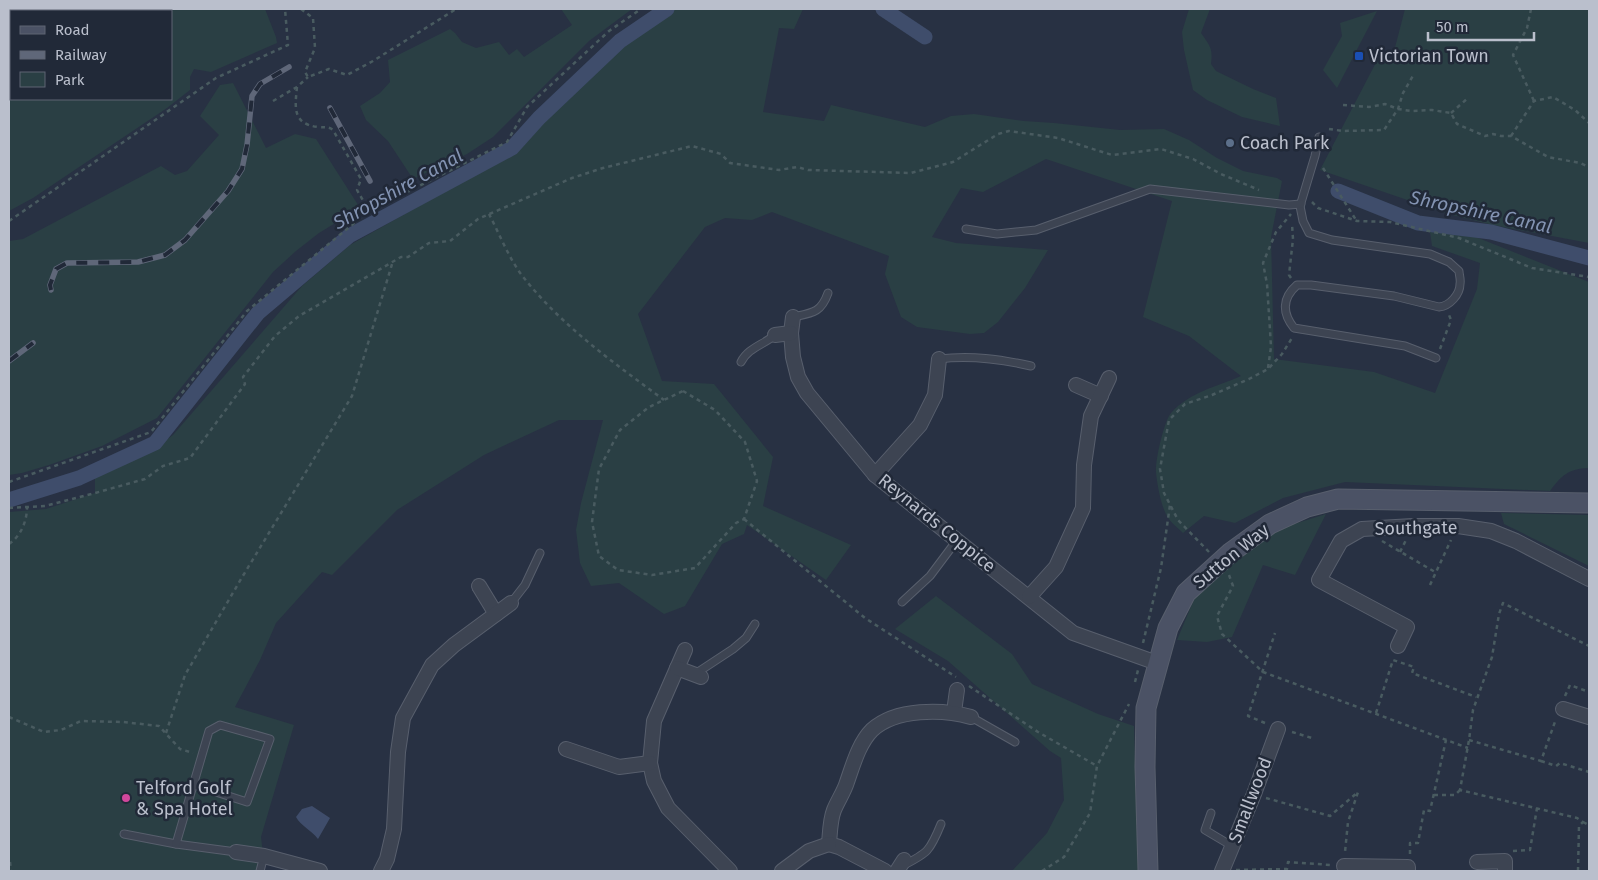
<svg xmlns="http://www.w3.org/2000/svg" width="1598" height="880" font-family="'Fira Sans',sans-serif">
  <rect width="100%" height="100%" fill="#283143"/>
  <g fill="#2a3f44">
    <path d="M9,9H83L81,11H11V99H171V11H155V9H265L276,37L277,43L211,72L194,69L190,77V90L167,108L33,198L9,211Z"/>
    <path d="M561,9H632L589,41L493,137L467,154L413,179L388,141L366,120L360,106L380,93L390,82L388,60L450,29L455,33L462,42L476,48L499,42L509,55L517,49L524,57L572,25Z"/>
    <path d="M672,9H803L794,29L779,28L763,112L824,121L831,105L925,127L951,116L974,114L1024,121L1054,123L1120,130L1164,129L1189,140L1217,158L1243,171L1277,178L1282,181L1271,237L1274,359L1374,372L1435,393L1477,289L1480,263L1432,246L1428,218L1589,282V468C1568,469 1562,475 1550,491L1345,482L1283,498L1235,523L1204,516L1183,533C1178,528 1170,522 1167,516C1161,506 1157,484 1156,472C1155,461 1164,421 1171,413C1190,392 1216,387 1241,376L1189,336L1143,317L1172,201L1046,159L983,192L961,188L932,237L956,243L1048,250L1025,288L998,322L984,333L970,334L917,327L901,317L885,274L889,256L772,212L752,220L725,218L705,227L638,314L662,381L714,384L773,457L763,506L851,545L826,580L747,525L744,534L722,544L685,606L664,614L619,583L591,586L580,563L576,530L581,503L603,420H559L484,455L397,510L332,575L322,572L276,623L260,660L235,707L294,725L261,837L265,871H9V512L46,509L95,493V472L146,454L173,435L302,286L350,245L490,166L527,142L564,93L623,41Z"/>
    <path d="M1189,9H1210L1201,33C1210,46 1213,48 1211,64L1216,71L1253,89L1276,98L1280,126L1242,117L1207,100L1193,90L1184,50L1182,32Z"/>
    <path d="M1405,9H1589V243L1493,225L1448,214L1320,170L1382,51L1391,63Z"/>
    <path d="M1377,11L1337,88L1323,70L1342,36L1340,23Z"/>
    <path d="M233,83L266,148L295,134L316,139L360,208L319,233L296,251L273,272L157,418L102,446L49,465L22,473L9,475V241L23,239L161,166L175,175L187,171L219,135L200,116L220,85Z"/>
    <path d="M1501,513L1589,515V566L1504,524Z"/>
    <path d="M1326,514L1295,575L1263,565L1232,637L1207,642L1177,640L1195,597L1237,558L1278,529Z"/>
    <path d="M936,596L1012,654L1032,684L1098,714L1134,726L1138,871H1012L1047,833L1064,800L1061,758L1050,751L948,661L895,629Z"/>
  </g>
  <path fill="#3f4d6b" d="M312,806L330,818L318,839C311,830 301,826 296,817L302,809Z"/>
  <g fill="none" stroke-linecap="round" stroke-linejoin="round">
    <g stroke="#3f4d6b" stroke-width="15">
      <path d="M883,9L925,37"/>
      <path d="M1338,191L1418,223L1491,232L1589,258"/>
      <path d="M9,500L79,478L155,443L258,313L349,236L512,148L539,118L620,41L667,9"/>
    </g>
    <defs>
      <g id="lane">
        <path d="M1319,137L1315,156L1300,206L1303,221L1309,233L1332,240L1430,254L1449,262L1459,271C1459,275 1461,279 1460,284C1460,294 1450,306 1439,307L1394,296L1311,285H1297C1282,298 1282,313 1294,328L1405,346L1436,358"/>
        <path d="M966,229L997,234L1036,230L1150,189L1289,205L1301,204"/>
        <path d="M793,317C812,313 821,313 828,293"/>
        <path d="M939,359C971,355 1000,359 1031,366"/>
        <path d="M741,362C748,348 763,345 775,335"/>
        <path d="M902,602L930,576L957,540"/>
        <path d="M511,603L525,585L540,553"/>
        <path d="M695,674L733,649L746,638L755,624"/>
        <path d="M971,717L1015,742"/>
        <path d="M1211,813L1205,830L1232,846"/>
        <path d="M124,834L176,844L236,852"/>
        <path d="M176,844L209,731L220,725L270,739L247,802L194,785"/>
        <path d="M902,866C928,853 930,851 941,824"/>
        <path d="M260,871L264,856"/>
      </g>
      <g id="street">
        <path d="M793,317L791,333L793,357L798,377L807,393L875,475L1073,633L1157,663"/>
        <path d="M775,335L791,333"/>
        <path d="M1076,385L1101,396"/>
        <path d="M875,475L920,425L935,395L939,359"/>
        <path d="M479,586L496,614"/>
        <path d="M1029,597L1056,567L1083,508L1084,465L1091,416L1109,378"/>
        <path d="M1398,646L1407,627L1319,580L1341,541L1362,529L1413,526H1458L1491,531L1516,541L1589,579"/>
        <path d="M685,650L654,721L650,763L654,781L668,808L730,871"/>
        <path d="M677,668L701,677"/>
        <path d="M1563,709L1589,717"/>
        <path d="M954,712L957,690"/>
        <path d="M566,749L619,767L650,763"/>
        <path d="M829,844C830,833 830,820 834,810C838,800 844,792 847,782C853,765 859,743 872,730C896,708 943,709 971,717"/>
        <path d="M829,844L839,847L885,871"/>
        <path d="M236,852L264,856L320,871"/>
        <path d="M1477,862L1505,861V871"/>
        <path d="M1344,866L1408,867V871"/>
        <path d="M381,871L387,859L394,829L398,752L403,718L432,665L454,645L511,603"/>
        <path d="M782,871L809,851L829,844"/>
        <path d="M897,871L904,860"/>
        <path d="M1222,871L1254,794L1278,729"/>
      </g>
      <path id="secondary" d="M1148,871L1145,767L1146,708L1168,628L1186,593L1230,553L1270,524L1307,507L1338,499L1589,503"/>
    </defs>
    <use href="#lane" stroke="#585f6d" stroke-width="9"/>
    <use href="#street" stroke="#585f6d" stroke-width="16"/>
    <use href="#secondary" stroke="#585f6d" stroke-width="21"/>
    <g stroke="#495b60" stroke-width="2.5" stroke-dasharray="4 4" stroke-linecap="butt">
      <path d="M301,9L313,18L315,48L305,72L308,77L329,69L347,75L373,61L456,9"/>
      <path d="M1531,9L1527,28L1513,55L1534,101"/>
      <path d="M297,87C295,107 292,124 318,127C324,128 328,126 333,130L361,179L357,190L369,211"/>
      <path d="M273,101L297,87L308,77"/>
      <path d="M1343,105L1369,107L1385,104L1398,109L1411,111L1432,110L1451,113L1457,124L1485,136L1493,134L1501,136H1511L1548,157L1580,163L1589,167"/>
      <path d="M1451,113L1468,98"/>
      <path d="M1329,129L1343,131L1384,130L1398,109L1403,93L1414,74"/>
      <path d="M1511,136L1534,101L1553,97L1575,110L1589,123"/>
      <path d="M1323,168L1356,220"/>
      <path d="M1312,202L1318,208L1357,221L1390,222L1459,238L1532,268L1589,277"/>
      <path d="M489,214C499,233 510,261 524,278C563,327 614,363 664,400"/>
      <path d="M9,221L216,78L288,45L285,9"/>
      <path d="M1291,278L1289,275L1293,239L1292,224"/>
      <path d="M1440,349L1451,320L1449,315"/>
      <path d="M1268,368L1271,347L1270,330L1267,284L1263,263L1276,232L1291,214"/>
      <path d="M683,391L715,410L745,442L757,481L744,519L736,523L695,568L652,575L618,570L599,556L592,522L599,469L620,430L649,407Z"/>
      <path d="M9,482L151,432L247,311L369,211L507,142L527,107L609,31L641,9"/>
      <path d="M9,508L45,506L95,493L145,479L163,466L190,458L245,384L243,377L275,336L299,316L401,257H408L429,243L450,241L478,219L572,178L603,168L692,146L721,154L730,163L779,170L797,167L808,170L911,173L953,162L998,134L1009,131L1058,138L1112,155L1161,149L1193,159L1221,174L1259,190"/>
      <path d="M744,519L865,618L956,677"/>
      <path d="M1382,541L1435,572"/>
      <path d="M9,544C21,536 27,521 27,507"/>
      <path d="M1209,552L1178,520L1164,493L1160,469L1169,420L1185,404L1212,395L1249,379L1268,369L1282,354L1292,338"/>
      <path d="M1400,552L1406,540"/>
      <path d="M1229,575L1233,586L1217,616L1222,634L1263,672L1468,748"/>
      <path d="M1430,585L1451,540"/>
      <path d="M1143,643L1161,568L1170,505"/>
      <path d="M1135,682L1138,670"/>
      <path d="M969,686L1038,732L1097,766"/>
      <path d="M1565,696L1570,685L1589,692"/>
      <path d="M1376,713L1393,660L1414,667L1412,673L1476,697"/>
      <path d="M9,717L44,732L61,730L81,721L123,722L159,726L180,749L193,753"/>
      <path d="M1265,723L1248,716L1275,633"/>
      <path d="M1292,732L1312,738"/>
      <path d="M166,733L185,675L241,579L352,396L393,261"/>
      <path d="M1469,740L1541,761L1556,719"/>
      <path d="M1541,761L1556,766L1560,763L1589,772"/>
      <path d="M1434,795H1455L1460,790"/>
      <path d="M1266,798L1330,816L1358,792L1348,822L1345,852"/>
      <path d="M1583,822L1589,825"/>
      <path d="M1513,851L1530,850L1537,808"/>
      <path d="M1410,854V843H1418L1424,810L1430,811L1446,740"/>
      <path d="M10,862L11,871"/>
      <path d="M1236,870L1287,869L1288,862L1331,865"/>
      <path d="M1042,871L1064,857L1090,813L1097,766L1129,704"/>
      <path d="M1578,871L1579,826L1583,822L1577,818L1460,790L1469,740L1473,710L1492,657L1499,614L1503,603L1589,646"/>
    </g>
    <use href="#lane" stroke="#3d4452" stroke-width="7"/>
    <use href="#street" stroke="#3d4452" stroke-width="14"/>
    <use href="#secondary" stroke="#4b5265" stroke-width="19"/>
    <defs>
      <g id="rail">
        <path d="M330,108L370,181"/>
        <path d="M51,290L50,285L56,269L67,263L138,262L165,255L185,240L228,191L242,169L247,145L252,96L260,84L289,67"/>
        <path d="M9,361L33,343"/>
      </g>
    </defs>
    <use href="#rail" stroke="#5f6779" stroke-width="5.5"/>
    <use href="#rail" stroke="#212938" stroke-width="4" stroke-dasharray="11" stroke-linecap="butt"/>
  </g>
  <rect fill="#1a4fb4" stroke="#212938" stroke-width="2" x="1354" y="51" width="10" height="10" rx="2.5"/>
  <circle fill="#5c6f8a" stroke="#212938" stroke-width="2" cx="1230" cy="143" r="5"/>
  <circle fill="#d1479c" stroke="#212938" stroke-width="2" cx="126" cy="798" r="5"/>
  <g text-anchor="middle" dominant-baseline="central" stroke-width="5" stroke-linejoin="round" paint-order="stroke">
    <g font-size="18" fill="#babfcc" stroke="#212938" text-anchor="start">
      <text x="1369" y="56">Victorian Town</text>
      <text x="1240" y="143">Coach Park</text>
      <text x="136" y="788">Telford Golf<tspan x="136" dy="21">&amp; Spa Hotel</tspan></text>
    </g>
    <g font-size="18" fill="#babfcc" stroke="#212938">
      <text transform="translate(937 523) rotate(39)">Reynards Coppice</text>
      <text transform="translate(1416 528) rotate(-1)">Southgate</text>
      <text transform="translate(1231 556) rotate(-39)">Sutton Way</text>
      <text transform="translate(1250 800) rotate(-69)">Smallwood</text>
    </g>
    <g font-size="19" font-style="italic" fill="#8393b2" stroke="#212938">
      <text transform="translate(398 189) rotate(-29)">Shropshire Canal</text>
      <text transform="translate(1481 212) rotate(12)">Shropshire Canal</text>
    </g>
  </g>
  <rect width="1598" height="880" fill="none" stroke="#babfcc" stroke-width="20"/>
  <rect x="10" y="10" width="162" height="90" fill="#212938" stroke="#5e6573"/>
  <rect x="20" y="26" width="25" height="8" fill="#4b5265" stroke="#5e6573"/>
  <text x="55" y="35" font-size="15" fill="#babfcc">Road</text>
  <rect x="20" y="51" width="25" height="8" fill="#5f6779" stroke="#5e6573"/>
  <text x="55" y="60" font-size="15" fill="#babfcc">Railway</text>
  <rect x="20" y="72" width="25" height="15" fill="#2a3f44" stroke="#5e6573"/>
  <text x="55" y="85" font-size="15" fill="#babfcc">Park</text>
  <path d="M1428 32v8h106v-8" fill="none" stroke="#babfcc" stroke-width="2.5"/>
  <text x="1436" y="32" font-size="15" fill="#babfcc" stroke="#212938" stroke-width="4" paint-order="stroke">50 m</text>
</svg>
